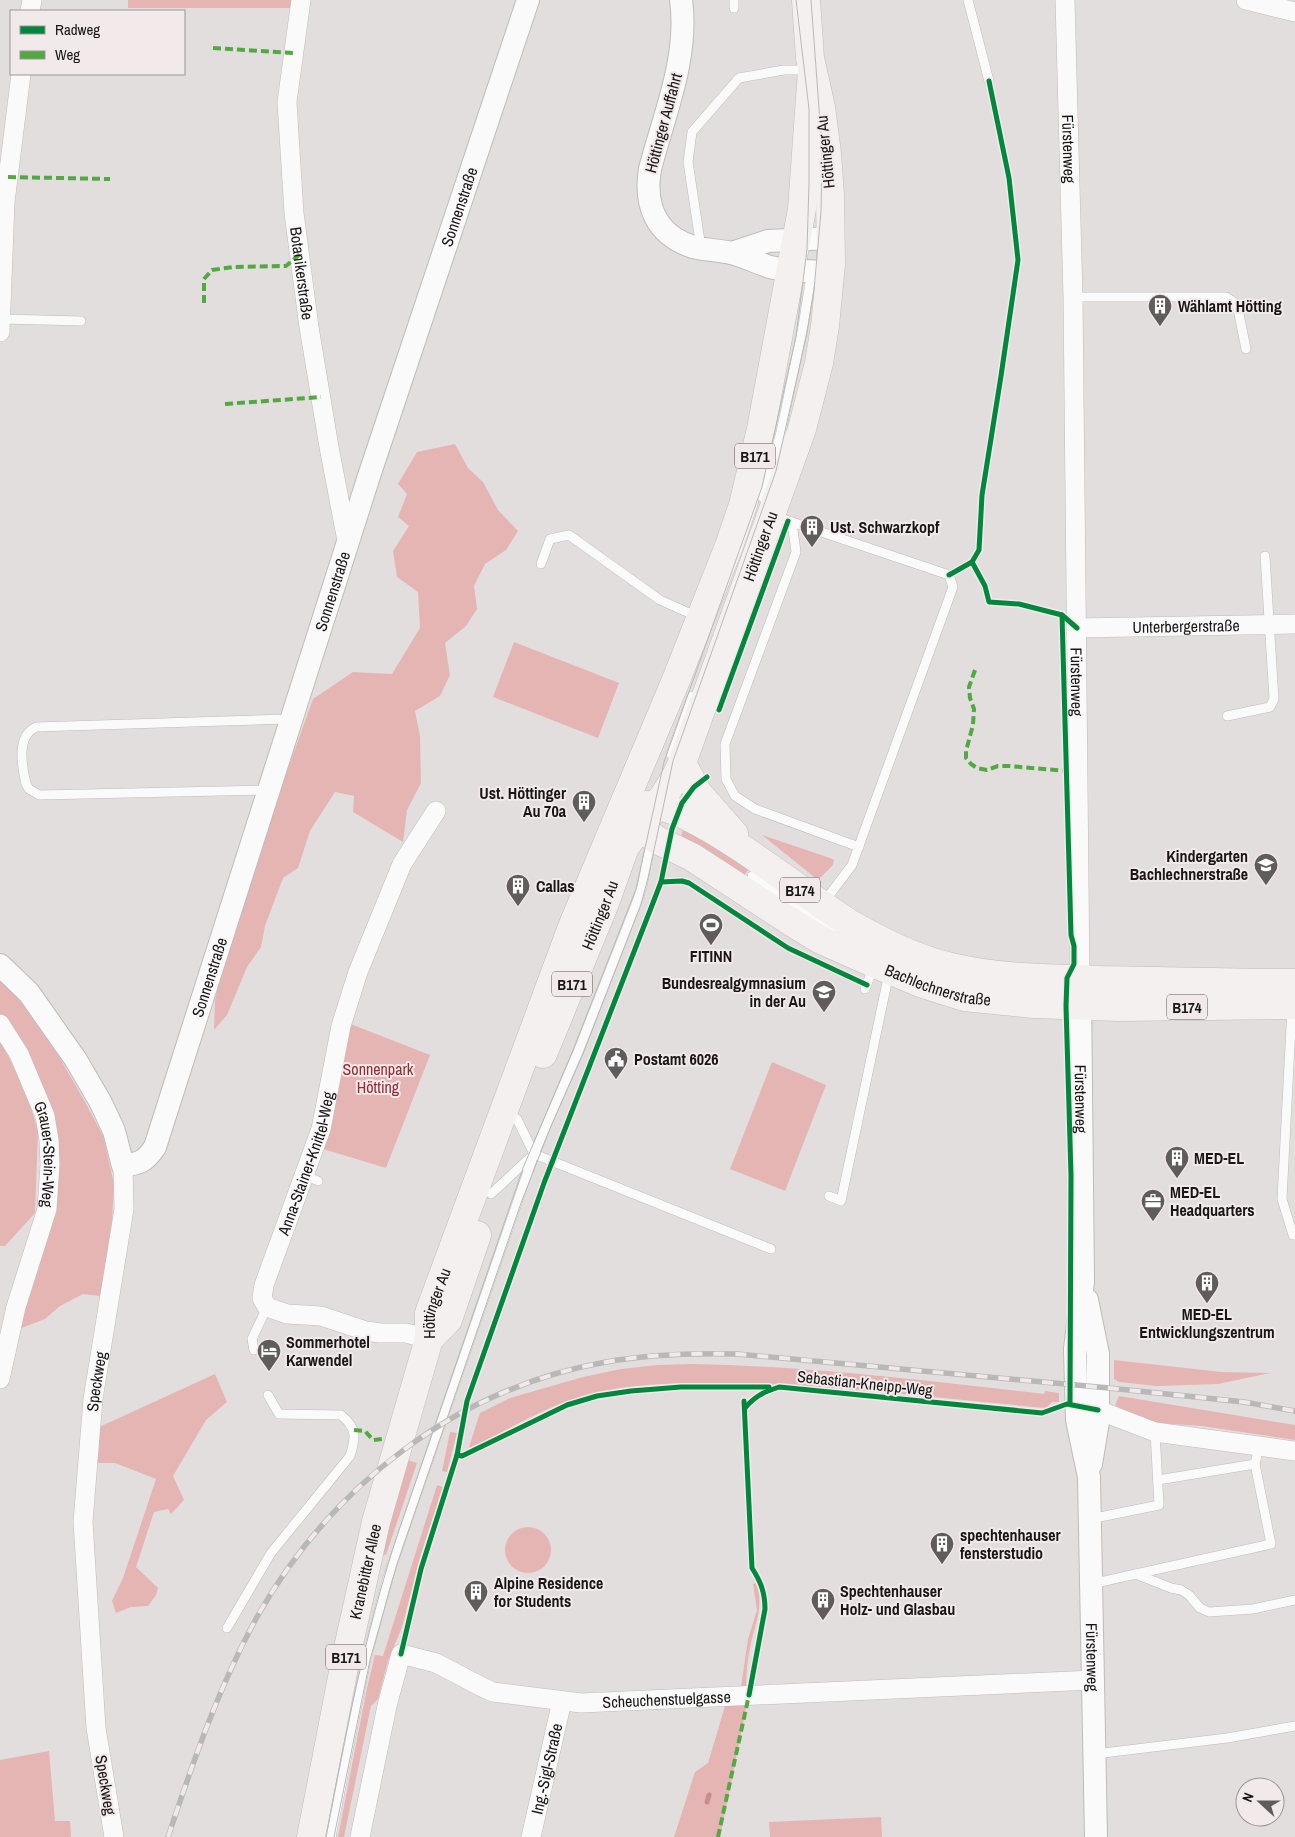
<svg xmlns="http://www.w3.org/2000/svg" width="1295" height="1837" font-family="'Archivo Narrow',sans-serif">
  <rect width="100%" height="100%" fill="#e3dede"/>
  <g fill="#e5b5b4">
    <path d="M128,0H291L290,8H128Z"/>
    <path d="M455,444L468,468L483,482L498,510L518,531L506,550L485,564L474,586L477,609L466,626L445,643L450,675L440,696L415,711L420,736L421,783L407,810L403,842L353,812L354,796L335,792L310,831L298,868L283,878L265,926L261,947L247,967L227,1015L214,1030L215,1000L227,952L281,788L313,699L353,672L392,674L420,628L418,592L397,577L393,551L409,526L398,517L407,494L398,484L417,452Z"/>
    <path d="M514,642L619,683L598,738L493,697Z"/>
    <path d="M684,826L750,867L743,877L680,841Z"/>
    <path d="M762,835L830,858L834,860L833,865L818,880Z"/>
    <path d="M0,977L20,1001L58,1055L84,1100L103,1136L114,1184L110,1257L100,1296L83,1294L60,1306L45,1319L19,1329L57,1173L0,1015Z"/>
    <path d="M348,1023L430,1055L386,1168L323,1149Z"/>
    <path d="M0,1039L27,1095L38,1131L35,1213L5,1246H0Z"/>
    <path d="M772,1062L826,1085L785,1191L730,1169Z"/>
    <path d="M1114,1360L1221,1372L1270,1373L1218,1384L1157,1386L1119,1382L1114,1379Z"/>
    <path d="M692,1364C810,1366 927,1381 1044,1394L1045,1391L1059,1393V1402H1052L1046,1408C938,1398 830,1384 722,1383C675,1383 625,1383 579,1397C543,1409 507,1429 474,1448L469,1447L480,1413L510,1398L583,1377L621,1369L657,1365Z"/>
    <path d="M215,1374L227,1402L206,1420L173,1476L184,1500L171,1514L168,1509L154,1512L136,1567L158,1588L156,1595L148,1606L131,1607L116,1613L112,1601L123,1578L156,1479L115,1463H98L97,1428Z"/>
    <path d="M1119,1396L1295,1425V1440L1202,1426L1143,1422L1115,1405Z"/>
    <path d="M450,1432L457,1433L447,1472L442,1471Z"/>
    <path d="M404,1459L417,1463L386,1555L379,1553Z"/>
    <path d="M437,1485L443,1487L421,1554L402,1627L388,1661L378,1699L371,1706L344,1837H338L367,1688L375,1655L383,1656Z"/>
    <circle cx="528" cy="1550" r="23"/>
    <path d="M756,1583C765,1606 754,1626 750,1648C747,1661 746,1674 746,1688L741,1687L748,1639L757,1610L753,1584Z"/>
    <path d="M749,1695L720,1837H674L695,1772L708,1763L728,1696Z"/>
    <path d="M49,1751L55,1821H70L71,1837H0V1760Z"/>
    <path d="M881,1817L882,1837H770L769,1822Z"/>
  </g>
  <g fill="none" stroke-linecap="round" stroke-linejoin="round">
    <path stroke="#cc8c8b" stroke-width="5" d="M707,1802L709,1795"/>
    <defs>
      <g id="service">
        <path d="M968,0L989,81"/>
        <path d="M734,8V0"/>
        <path d="M701,248L688,162L692,132L739,78L784,70H809"/>
        <path d="M1073,297H1226L1237,304L1246,349"/>
        <path d="M1,319L81,321"/>
        <path d="M763,498L781,432L803,326L811,276L813,272"/>
        <path d="M774,516L949,575L953,587L852,865L824,902"/>
        <path d="M792,522L796,552L725,744L726,779L735,796L755,809L859,847"/>
        <path d="M541,564L550,539L569,535L660,600L698,617"/>
        <path d="M1227,716L1270,707L1274,699L1265,556"/>
        <path d="M671,754L692,696"/>
        <path d="M269,790L39,795L29,789L26,784C22,766 16,736 36,727L289,719"/>
        <path d="M752,876L830,928L843,926"/>
        <path d="M865,989L874,966"/>
        <path d="M1292,1007L1282,1199L1293,1235H1295"/>
        <path d="M534,1154L771,1249"/>
        <path d="M305,1175L318,1181"/>
        <path d="M491,1194L534,1154L517,1119"/>
        <path d="M829,1196L841,1201L889,973"/>
        <path d="M254,1350L252,1339L267,1307"/>
        <path d="M1158,1480L1255,1464L1259,1446"/>
        <path d="M1090,1519L1159,1505L1155,1432"/>
        <path d="M1136,1574L1271,1544L1255,1464"/>
        <path d="M1091,1584L1136,1574L1171,1588L1181,1590L1189,1595L1200,1608L1209,1612L1253,1609L1295,1600"/>
        <path d="M227,1628L271,1553L350,1456C356,1437 357,1428 341,1415L279,1414L268,1395"/>
        <path d="M1095,1754L1227,1738L1295,1726"/>
        <path d="M331,1837L366,1660L387,1580L534,1154L578,1052L637,902L642,887L651,840"/>
      </g>
      <g id="minor">
        <path id="s1" d="M301,0L287,102L294,213L309,327L329,447L348,546"/>
        <path id="s2" d="M1065,0L1073,297L1080,979"/>
        <path d="M1246,0L1295,12"/>
        <path d="M30,11L32,0"/>
        <path d="M0,332L5,202L21,74"/>
        <path id="s3" d="M1077,628L1295,624"/>
        <path id="s4" d="M0,1024L19,1054L45,1116L49,1140L50,1165L47,1209L16,1307L0,1379"/>
        <path id="s5" d="M429,1339L406,1333H380L366,1331L321,1316L287,1314L267,1307L262,1298L264,1285L321,1129L341,1026L358,972L402,864L436,811"/>
        <path d="M1098,1410L1155,1432L1295,1451"/>
        <path id="s6" d="M114,1837L96,1728L83,1522L93,1399L124,1209L123,1166"/>
        <path id="s7" d="M360,1837L387,1706L401,1654L436,1663L482,1687L493,1692L581,1703L1093,1680"/>
        <path id="s8" d="M531,1837L562,1701"/>
      </g>
      <g id="tertiary">
        <path d="M681,0C689,57 664,115 650,169C644,205 656,235 693,247C705,250 718,250 731,253C744,256 757,263 770,267C790,272 810,271 831,272"/>
        <path d="M732,253L768,241L831,238"/>
        <path id="s9" d="M0,965L29,993L76,1060L101,1103L114,1131L123,1166C140,1163 145,1162 155,1147L369,476L528,0"/>
        <path id="s10" d="M1080,990L1083,1282L1075,1349L1077,1420L1089,1477L1096,1837"/>
        <path d="M1087,1300L1098,1354V1422L1091,1464"/>
      </g>
      <g id="primary">
        <path d="M682,763L698,793L734,834"/>
        <path d="M639,806C684,793 810,901 854,926C885,943 916,959 951,967C1000,979 1052,978 1102,980C1166,981 1231,983 1295,983"/>
        <path id="s11" d="M633,809L640,827L657,840L692,857L793,923L821,940L889,970L923,984L964,997L1034,1004L1119,1007L1295,1005"/>
        <path id="s12" d="M543,1054L605,903L625,847L665,794L675,778L682,763L802,429L819,363L825,326L831,264L830,195L827,153L821,107L810,58L806,0"/>
        <path d="M429,1339L448,1320L477,1235"/>
        <path id="s13" d="M311,1837L346,1657L376,1522L429,1339V1313L572,927L676,680L729,546L743,505L761,429L802,209L812,70"/>
      </g>
    </defs>
    <use href="#service" stroke="#bfbbbb" stroke-width="10"/>
    <use href="#minor" stroke="#bfbbbb" stroke-width="20"/>
    <use href="#tertiary" stroke="#bfbbbb" stroke-width="24"/>
    <use href="#primary" stroke="#bebcbc" stroke-width="29"/>
    <use href="#service" stroke="#fbfafa" stroke-width="9"/>
    <use href="#minor" stroke="#fbfafa" stroke-width="19"/>
    <use href="#tertiary" stroke="#fbfafa" stroke-width="22"/>
    <use href="#primary" stroke="#f5f0f0" stroke-width="28"/>
    <g stroke="#b8b8b8" stroke-width="1">
      <path d="M326,1837C345,1735 365,1634 397,1536L523,1168L573,1050L636,889L664,762L762,487L796,337L807,249L809,183V109L796,0"/>
      <path d="M334,1837L370,1660L397,1564L521,1203L551,1126L583,1054L641,904L648,878L673,761L776,471L807,333L814,290L821,212L822,149L811,0"/>
    </g>
    <defs>
      <path id="rail" d="M168,1837C193,1762 219,1686 257,1617C331,1486 457,1388 606,1362C650,1354 693,1353 737,1354L1109,1388L1244,1402L1295,1411"/>
    </defs>
    <use href="#rail" stroke="#b8b8b8" stroke-width="5.5"/>
    <use href="#rail" stroke="#f2eaea" stroke-width="4" stroke-dasharray="11" stroke-linecap="butt"/>
    <g stroke="#52a942" stroke-width="4" stroke-dasharray="8 4" stroke-linecap="butt">
      <path d="M213,48L293,53"/>
      <path d="M8,177L110,179"/>
      <path d="M204,303V279L212,270L233,267L286,266L300,254"/>
      <path d="M225,404L321,397"/>
      <path d="M975,670L969,687L970,698L974,709L973,725L966,751V758L971,764L977,768L987,770L998,766H1009L1067,771"/>
      <path d="M354,1430L365,1431L373,1440L382,1439"/>
      <path d="M718,1837L749,1695"/>
    </g>
    <defs>
      <g id="cycleway">
        <path d="M972,562L985,586L989,602L1019,604L1062,615L1077,628"/>
        <path d="M949,575L972,562L979,550L982,495L1001,376L1018,260L1009,178L989,81"/>
        <path d="M1062,615L1071,935L1074,946V964L1067,978L1066,1006L1071,1175L1070,1404"/>
        <path d="M719,710L788,521"/>
        <path d="M661,882L682,881L689,883L788,948L867,985"/>
        <path d="M744,1401L752,1568C761,1582 765,1593 765,1609L749,1695"/>
        <path d="M745,1408C755,1396 764,1392 779,1387L1042,1413L1067,1404L1098,1410"/>
        <path d="M457,1455L462,1456L567,1405L597,1396L631,1391L681,1387H769"/>
        <path d="M401,1654L421,1569L457,1455L467,1401L544,1183L651,908L661,882L672,829L682,803L694,787L707,777"/>
      </g>
    </defs>
    <use href="#cycleway" stroke="#f2eaea" stroke-width="8"/>
    <use href="#cycleway" stroke="#00873e" stroke-width="5"/>
  </g>
  <defs>
    <symbol id="building-pin" viewBox="-11 -11 22 30"><path d="M0 17L-7.5 6A9.5 9.5 0 1 1 7.5 6Z" fill="#605c5c" stroke="#f2eaea"/><path d="M-4-6H4V6H1V3H-1V6H-4ZM-2.5-4.3h1.7v1.8h-1.7ZM.8-4.3h1.7v1.8H.8ZM-2.5-1h1.7V.8h-1.7ZM.8-1h1.7V.8H.8Z" fill="#fff"/></symbol>
    <symbol id="school-pin" viewBox="-11 -11 22 30"><path d="M0 17L-7.5 6A9.5 9.5 0 1 1 7.5 6Z" fill="#605c5c" stroke="#f2eaea"/><path d="M0-5L7-2L0 1L-7-2ZM-4 1L0 2.5L4 1V4Q0 6-4 4Z" fill="#fff"/></symbol>
    <symbol id="stadium-pin" viewBox="-11 -11 22 30"><path d="M0 17L-7.5 6A9.5 9.5 0 1 1 7.5 6Z" fill="#605c5c" stroke="#f2eaea"/><path d="M0-5a6.5 5 0 1 0 0 10a6.5 5 0 1 0 0-10ZM-3.5-1.8h7v3.6h-7Z" fill="#fff"/></symbol>
    <symbol id="civic-pin" viewBox="-11 -11 22 30"><path d="M0 17L-7.5 6A9.5 9.5 0 1 1 7.5 6Z" fill="#605c5c" stroke="#f2eaea"/><path d="M-.6-6.5H3V-4.5H.6V-3L4-1V1h2V6H-6V1h2V-1L-.6-3ZM-1.2 2.5V6h2.4V2.5Z" fill="#fff"/></symbol>
    <symbol id="office-pin" viewBox="-11 -11 22 30"><path d="M0 17L-7.5 6A9.5 9.5 0 1 1 7.5 6Z" fill="#605c5c" stroke="#f2eaea"/><path d="M-6-3h4V-5.5h4V-3h4V5H-6ZM-1-4.5V-3h2v-1.5ZM-6 0V1H6V0Z" fill="#fff"/></symbol>
    <symbol id="hotel-pin" viewBox="-11 -11 22 30"><path d="M0 17L-7.5 6A9.5 9.5 0 1 1 7.5 6Z" fill="#605c5c" stroke="#f2eaea"/><path d="M-6-4.5h1.5V1H6V5H4.5V3h-9V5H-6ZM-4 0a1.8 1.8 0 1 1 3.6 0ZM.5 0V-2.5h3Q6-2.5 6 0Z" fill="#fff"/></symbol>
  </defs>
  <g fill-rule="evenodd">
    <use href="#building-pin" x="1146" y="292" width="28" height="38"/>
    <use href="#building-pin" x="798" y="513" width="28" height="38"/>
    <use href="#building-pin" x="570" y="788" width="28" height="38"/>
    <use href="#school-pin" x="1252" y="851" width="28" height="38"/>
    <use href="#building-pin" x="504" y="872" width="28" height="38"/>
    <use href="#stadium-pin" x="697" y="911" width="28" height="38"/>
    <use href="#school-pin" x="810" y="978" width="28" height="38"/>
    <use href="#civic-pin" x="602" y="1045" width="28" height="38"/>
    <use href="#building-pin" x="1163" y="1144" width="28" height="38"/>
    <use href="#office-pin" x="1139" y="1187" width="28" height="38"/>
    <use href="#building-pin" x="1193" y="1269" width="28" height="38"/>
    <use href="#hotel-pin" x="255" y="1337" width="28" height="38"/>
    <use href="#building-pin" x="928" y="1530" width="28" height="38"/>
    <use href="#building-pin" x="462" y="1578" width="28" height="38"/>
    <use href="#building-pin" x="809" y="1586" width="28" height="38"/>
  </g>
  <g text-anchor="middle" dominant-baseline="central" stroke-width="4" stroke-linejoin="round" paint-order="stroke">
    <g fill="#f2eaea" stroke="#5a5656" stroke-width="1">
      <rect x="735" y="443.5" width="40" height="25" rx="4"/>
      <rect x="780" y="877.5" width="40" height="25" rx="4"/>
      <rect x="552" y="971.5" width="40" height="25" rx="4"/>
      <rect x="1167" y="994.5" width="40" height="25" rx="4"/>
      <rect x="326" y="1644.5" width="40" height="25" rx="4"/>
    </g>
    <g font-size="15" font-weight="bold" fill="#191616">
      <text x="755" y="456">B171</text>
      <text x="800" y="890">B174</text>
      <text x="572" y="984">B171</text>
      <text x="1187" y="1007">B174</text>
      <text x="346" y="1657">B171</text>
    </g>
    <g font-size="16" fill="#191616" stroke="#f2eaea">
      <text transform="translate(663 123) rotate(-75)">Höttinger Auffahrt</text>
      <text stroke="none"><textPath href="#s2" startOffset="149">Fürstenweg</textPath></text>
      <text transform="translate(825 152) rotate(-96)">Höttinger Au</text>
      <text stroke="none"><textPath href="#s9" startOffset="1266">Sonnenstraße</textPath></text>
      <text stroke="none"><textPath href="#s1" startOffset="275">Botanikerstraße</textPath></text>
      <text stroke="none"><textPath href="#s12" startOffset="555">Höttinger Au</textPath></text>
      <text stroke="none"><textPath href="#s9" startOffset="861">Sonnenstraße</textPath></text>
      <text stroke="none"><textPath href="#s3" startOffset="109">Unterbergerstraße</textPath></text>
      <text stroke="none"><textPath href="#s2" startOffset="682">Fürstenweg</textPath></text>
      <text stroke="none"><textPath href="#s12" startOffset="150">Höttinger Au</textPath></text>
      <text stroke="none"><textPath href="#s9" startOffset="456">Sonnenstraße</textPath></text>
      <text stroke="none"><textPath href="#s11" startOffset="359">Bachlechnerstraße</textPath></text>
      <text stroke="none"><textPath href="#s10" startOffset="109">Fürstenweg</textPath></text>
      <text stroke="none"><textPath href="#s4" startOffset="141">Grauer-Stein-Weg</textPath></text>
      <text stroke="none"><textPath href="#s5" startOffset="319">Anna-Stainer-Knittel-Weg</textPath></text>
      <text stroke="none"><textPath href="#s13" startOffset="549">Höttinger Au</textPath></text>
      <text stroke="none"><textPath href="#s6" startOffset="458">Speckweg</textPath></text>
      <text transform="translate(865 1383) rotate(6)">Sebastian-Kneipp-Weg</text>
      <text stroke="none"><textPath href="#s13" startOffset="271">Kranebitter Allee</textPath></text>
      <text stroke="none"><textPath href="#s10" startOffset="669">Fürstenweg</textPath></text>
      <text stroke="none"><textPath href="#s7" startOffset="462">Scheuchenstuelgasse</textPath></text>
      <text stroke="none"><textPath href="#s8" startOffset="70">Ing.-Sigl-Straße</textPath></text>
      <text transform="translate(106 1785) rotate(81)">Speckweg</text>
    </g>
    <g font-size="16" font-weight="bold" fill="#191616" stroke="#f2eaea" text-anchor="start">
      <text x="1178" y="306">Wählamt Hötting</text>
      <text x="830" y="527">Ust. Schwarzkopf</text>
      <text x="566" y="793" text-anchor="end">Ust. Höttinger<tspan x="566" dy="18">Au 70a</tspan></text>
      <text x="1248" y="856" text-anchor="end">Kindergarten<tspan x="1248" dy="18">Bachlechnerstraße</tspan></text>
      <text x="536" y="886">Callas</text>
      <text x="711" y="956" text-anchor="middle">FITINN</text>
      <text x="806" y="983" text-anchor="end">Bundesrealgymnasium<tspan x="806" dy="18">in der Au</tspan></text>
      <text x="634" y="1059">Postamt 6026</text>
      <text x="1194" y="1158">MED-EL</text>
      <text x="1170" y="1192">MED-EL<tspan x="1170" dy="18">Headquarters</tspan></text>
      <text x="1207" y="1314" text-anchor="middle">MED-EL<tspan x="1207" dy="18">Entwicklungszentrum</tspan></text>
      <text x="286" y="1342">Sommerhotel<tspan x="286" dy="18">Karwendel</tspan></text>
      <text x="960" y="1535">spechtenhauser<tspan x="960" dy="18">fensterstudio</tspan></text>
      <text x="494" y="1583">Alpine Residence<tspan x="494" dy="18">for Students</tspan></text>
      <text x="840" y="1591">Spechtenhauser<tspan x="840" dy="18">Holz- und Glasbau</tspan></text>
    </g>
    <g font-size="16" fill="#962931" stroke="#f2eaea">
      <text x="378" y="1069">Sonnenpark<tspan x="378" dy="18">Hötting</tspan></text>
    </g>
  </g>
  <rect x="10" y="10" width="175" height="65" fill="#f2eaea" stroke="#9b9595"/>
  <rect x="20" y="26" width="25" height="8" fill="#00873e" stroke="#9b9595"/>
  <text x="55" y="35" font-size="15" fill="#191616">Radweg</text>
  <rect x="20" y="51" width="25" height="8" fill="#52a942" stroke="#9b9595"/>
  <text x="55" y="60" font-size="15" fill="#191616">Weg</text>
  <g transform="translate(1260 1802) rotate(291)"><circle r="24" fill="#f2eaea" stroke="#9b9595"/>
  <path d="M0-4L9 19L0 12L-9 19Z" fill="#605c5c"/>
  <text y="-8" font-size="14" font-weight="bold" text-anchor="middle" fill="#191616">N</text>
  </g>
</svg>
